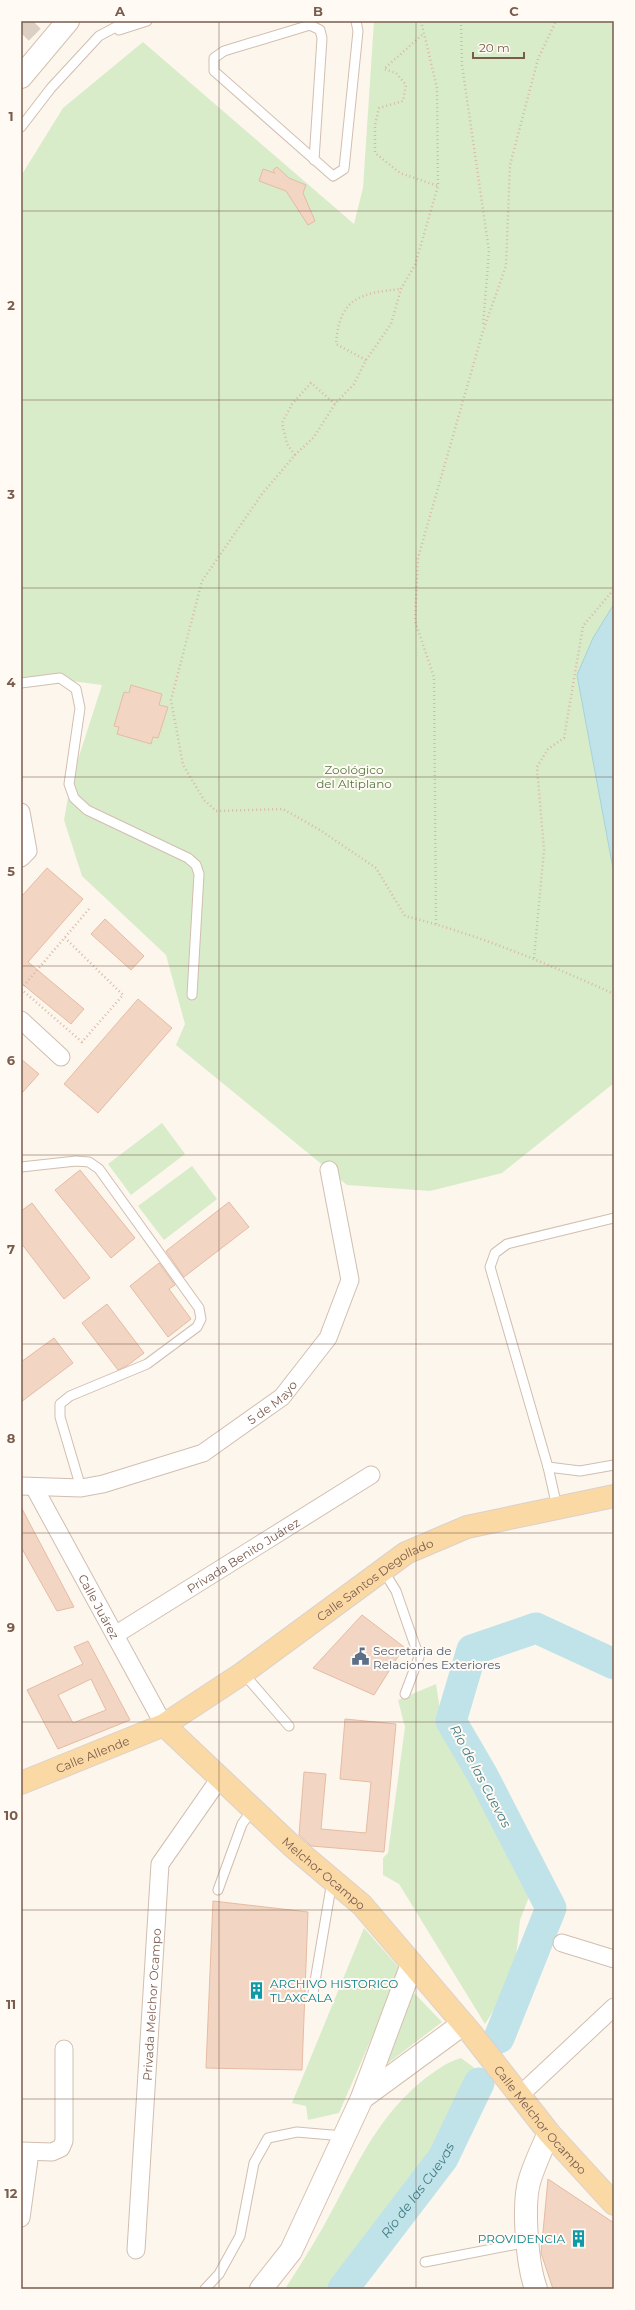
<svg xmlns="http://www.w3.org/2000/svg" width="635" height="2310" font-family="Montserrat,sans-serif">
  <rect width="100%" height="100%" fill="#fdf6ec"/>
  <g fill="#d8ecc9">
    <path d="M374,21H614V1083L502,1173L430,1191L347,1185L176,1045L185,1024L166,955L82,876L64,820L71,781L102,685L40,677L21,678V176L63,108L143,42L354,224L363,188Z"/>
    <path d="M162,1123L185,1154L131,1195L108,1164Z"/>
    <path d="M192,1166L217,1199L164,1240L138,1206Z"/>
    <path d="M436,1684L442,1723L497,1813V1824L534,1884L520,1920L516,1957L501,1998L485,2024L399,1884L383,1875V1858L388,1853L405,1727L398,1700Z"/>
    <path d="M364,1928L401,1970L339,2113L308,2120L306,2106L292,2103Z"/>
    <path d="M414,1993L442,2022L379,2070Z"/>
    <path d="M461,2058L480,2072L460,2111L435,2149L359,2243L334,2289H285C303,2261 320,2234 335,2205C361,2157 379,2117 422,2081C435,2071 445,2063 461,2058Z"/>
  </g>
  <path fill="#bfe3e8" stroke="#a5d3da" d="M614,604V874L577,675L593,638Z"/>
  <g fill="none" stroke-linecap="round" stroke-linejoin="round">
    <g stroke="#bfe3e8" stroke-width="31">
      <path d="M499,2038L551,1908L482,1774L451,1721L472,1650L536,1628L614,1664"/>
      <path id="s1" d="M343,2289L443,2158L479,2083"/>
    </g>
  </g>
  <g fill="#f3d5c3" stroke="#e6bba3" fill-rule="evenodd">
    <path d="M277,167L289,178L306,185L303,193L315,221L308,225L286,191L259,181L263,169L275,173L273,170Z"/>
    <path d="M131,685L162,694L159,705L168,707L158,738L153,737L151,744L117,734L119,727L114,726L124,692L129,693Z"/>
    <path d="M47,868L83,899L28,962L84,1009L71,1024L21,983V897Z"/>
    <path d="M105,919L144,956L131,970L91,934Z"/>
    <path d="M138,999L172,1028L98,1113L64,1084Z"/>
    <path d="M21,1059L39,1074L21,1094Z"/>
    <path d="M80,1170L135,1238L111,1258L55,1190Z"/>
    <path d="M229,1202L249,1227L184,1277L166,1251Z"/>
    <path d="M32,1203L90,1278L64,1299L21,1243V1211Z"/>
    <path d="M159,1263L175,1285L169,1289L191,1319L168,1337L130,1286Z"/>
    <path d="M107,1304L144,1353L128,1365L118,1370L82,1323Z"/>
    <path d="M54,1338L73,1363L21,1402V1362Z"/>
    <path d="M21,1507L74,1607L57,1611L21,1547Z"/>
    <path d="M362,1615L404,1647L374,1695L313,1668Z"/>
    <path d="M88,1641L130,1720L58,1749L27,1690L83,1664L74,1647ZM91,1679L106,1710L73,1723L58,1695Z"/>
    <path d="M345,1719L396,1724L384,1852L311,1846L299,1835L304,1772L326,1774L321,1829L366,1833L371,1782L340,1779Z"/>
    <path d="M213,1901L308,1912L302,2070L206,2068Z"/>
    <path d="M548,2179L614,2223V2289H553L541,2253Z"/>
  </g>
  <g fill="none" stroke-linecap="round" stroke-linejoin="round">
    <path stroke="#dcd0c4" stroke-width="22" stroke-dasharray="22 11" stroke-linecap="butt" d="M21,33L33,21"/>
    <defs>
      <g id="lane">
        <path d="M119,30L147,21"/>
        <path d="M21,127L51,88L99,36L127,21"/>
        <path d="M314,160L322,38L320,30L310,25L224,51L214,58V71L333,176L344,169L358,31L356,21"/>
        <path d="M21,683L60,678L76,689L80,708L69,784L74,798L87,810L188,858L196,865L199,874L192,995"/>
        <path d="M21,1167L76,1161L89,1162L99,1169L199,1308L201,1319L197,1327L147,1364L70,1396L60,1404V1417L81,1488"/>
        <path d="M548,1467L580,1471L614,1465"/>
        <path d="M557,1507L548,1467L490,1267L495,1253L507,1244L614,1218"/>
        <path d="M383,1570L396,1591L419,1657L405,1694"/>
        <path d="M243,1673L289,1726"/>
        <path d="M218,1890L242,1824L253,1809"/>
        <path d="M313,1993L332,1881"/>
        <path d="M425,2262L528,2242"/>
        <path d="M205,2289L219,2274L240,2236L254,2163L268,2138L297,2132L343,2136"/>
      </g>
      <g id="street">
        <path d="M21,812L28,851L21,858"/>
        <path d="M21,1020L61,1057"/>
        <path id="s2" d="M21,1486L81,1488L103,1484L203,1453L282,1397L328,1338L350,1280L329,1170"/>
        <path id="s3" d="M34,1487L164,1725"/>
        <path id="s4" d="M115,1635L371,1475"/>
        <path d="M562,1943L614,1959"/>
        <path d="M519,2096L614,2007"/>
        <path d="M21,2151L52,2152L61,2148L64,2141V2049"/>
        <path d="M21,2218L30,2152"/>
        <path id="s5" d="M136,2250L160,1864L220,1778"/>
      </g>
      <g id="secondary">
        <path d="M21,77L68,21"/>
        <path d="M362,2098L463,2024"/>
        <path d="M261,2289L291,2251L362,2098L412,1964"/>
        <path d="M536,2289C527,2264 522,2203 530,2179C535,2163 542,2148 549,2133"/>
      </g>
      <g id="primary">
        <path id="s6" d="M164,1725L292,1846L362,1905L471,2033L549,2133L614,2204"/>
        <path id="s7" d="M21,1783L164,1725L243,1673L406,1553L467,1527L614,1496"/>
      </g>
    </defs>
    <use href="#lane" stroke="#d1beb0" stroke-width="11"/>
    <use href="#street" stroke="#d1beb0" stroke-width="19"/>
    <use href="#secondary" stroke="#d6c0b0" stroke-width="24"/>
    <use href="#primary" stroke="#dad1cd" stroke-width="24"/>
    <g stroke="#d9b8a5" stroke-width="2.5" stroke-dasharray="1 3" stroke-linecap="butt">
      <path d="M421,21L437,88L438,186L415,265L401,289L391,324L366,360L354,384L335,404L314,437L295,455L262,494L202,581L171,700L183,765L204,800L216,811L283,809L320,830L376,868L405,916C477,934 546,963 614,994"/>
      <path d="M461,21L462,65L489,251L483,326"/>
      <path d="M422,35L384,69L396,73L406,85L403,101L379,108L375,125V153L400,173L438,186"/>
      <path d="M366,360L336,344C339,298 360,293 401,289"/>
      <path d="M295,455L287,444L282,423L292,404L311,383L335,404"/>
      <path d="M436,924L434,677L415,621L418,558L483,331L506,266L510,165L538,59L556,21"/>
      <path d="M534,958L544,850L537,767L548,749L564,738L583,626L614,589"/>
      <path d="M21,989L82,1042L123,995L65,938"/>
      <path d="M21,989L89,909"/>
    </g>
    <use href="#lane" stroke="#fff" stroke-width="9"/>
    <use href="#street" stroke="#fff" stroke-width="17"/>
    <use href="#secondary" stroke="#fff" stroke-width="22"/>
    <use href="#primary" stroke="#fbd9a5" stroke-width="22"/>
  </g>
  <path fill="none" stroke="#7a5c4d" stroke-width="1" stroke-opacity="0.55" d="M219,21V2289M416,21V2289M21,211H614M21,400H614M21,588H614M21,777H614M21,966H614M21,1155H614M21,1344H614M21,1533H614M21,1722H614M21,1910H614M21,2099H614"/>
  <defs>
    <symbol id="civic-bare" viewBox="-9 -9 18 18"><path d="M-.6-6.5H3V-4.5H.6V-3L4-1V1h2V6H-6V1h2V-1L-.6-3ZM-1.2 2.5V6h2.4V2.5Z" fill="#5c6f8a" stroke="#fffaf3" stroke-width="2.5" paint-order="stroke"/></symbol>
    <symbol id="building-bare" viewBox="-9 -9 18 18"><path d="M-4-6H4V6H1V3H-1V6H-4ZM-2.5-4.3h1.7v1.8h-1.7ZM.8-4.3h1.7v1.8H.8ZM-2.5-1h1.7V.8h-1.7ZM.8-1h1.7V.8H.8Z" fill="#0f9aa8" stroke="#fffaf3" stroke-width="2.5" paint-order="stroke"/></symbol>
  </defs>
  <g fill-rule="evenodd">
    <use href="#civic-bare" x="348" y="1644" width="25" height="25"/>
    <use href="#building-bare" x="244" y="1978" width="25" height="25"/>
    <use href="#building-bare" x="566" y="2226" width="25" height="25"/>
  </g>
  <g text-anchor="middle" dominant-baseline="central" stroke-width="4" stroke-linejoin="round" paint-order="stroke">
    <g font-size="12" fill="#537a41" stroke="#fffaf3">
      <text x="354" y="769">Zoológico<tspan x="354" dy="14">del Altiplano</tspan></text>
    </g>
    <g font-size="12" fill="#7a5c4d" stroke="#fffaf3">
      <text stroke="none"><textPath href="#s2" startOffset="273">5 de Mayo</textPath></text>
      <text stroke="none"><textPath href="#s4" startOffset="151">Privada Benito Juárez</textPath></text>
      <text stroke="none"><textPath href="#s7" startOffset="411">Calle Santos Degollado</textPath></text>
      <text stroke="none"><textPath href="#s3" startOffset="136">Calle Juárez</textPath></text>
      <text stroke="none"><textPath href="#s7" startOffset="77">Calle Allende</textPath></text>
      <text stroke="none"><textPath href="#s6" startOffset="218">Melchor Ocampo</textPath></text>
      <text stroke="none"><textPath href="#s5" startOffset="246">Privada Melchor Ocampo</textPath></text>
      <text stroke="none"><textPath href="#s6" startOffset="547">Calle Melchor Ocampo</textPath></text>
    </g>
    <g font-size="12" fill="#4e5e75" stroke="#fffaf3" text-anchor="start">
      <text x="373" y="1650">Secretaria de<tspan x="373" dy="14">Relaciones Exteriores</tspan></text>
    </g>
    <g font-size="12" fill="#0d838f" stroke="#fffaf3" text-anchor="start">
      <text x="270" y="1983">ARCHIVO HISTORICO<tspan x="270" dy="14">TLAXCALA</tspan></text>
      <text x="565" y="2238" text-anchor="end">PROVIDENCIA</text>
    </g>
    <g font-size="13" font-style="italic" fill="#437c86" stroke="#fffaf3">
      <text transform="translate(481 1776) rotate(62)">Río de las Cuevas</text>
      <text stroke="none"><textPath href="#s1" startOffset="124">Río de las Cuevas</textPath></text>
    </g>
  </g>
  <rect width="635" height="2310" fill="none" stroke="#fffaf3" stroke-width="44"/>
  <path d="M473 52v6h51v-6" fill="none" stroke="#7a5c4d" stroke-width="2"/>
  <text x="479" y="52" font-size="12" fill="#7a5c4d" stroke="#fffaf3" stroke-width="3" paint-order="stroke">20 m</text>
  <rect x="22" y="22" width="591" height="2266" fill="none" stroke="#7a5c4d" stroke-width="1.5"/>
  <g font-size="13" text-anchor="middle" font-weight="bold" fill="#7a5c4d">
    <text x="120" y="16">A</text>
    <text x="318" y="16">B</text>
    <text x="514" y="16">C</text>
    <text x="11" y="121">1</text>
    <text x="11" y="310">2</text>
    <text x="11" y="499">3</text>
    <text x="11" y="687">4</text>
    <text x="11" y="876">5</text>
    <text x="11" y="1065">6</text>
    <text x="11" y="1254">7</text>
    <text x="11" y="1443">8</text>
    <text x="11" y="1632">9</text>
    <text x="11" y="1820">10</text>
    <text x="11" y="2009">11</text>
    <text x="11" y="2198">12</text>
  </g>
</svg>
